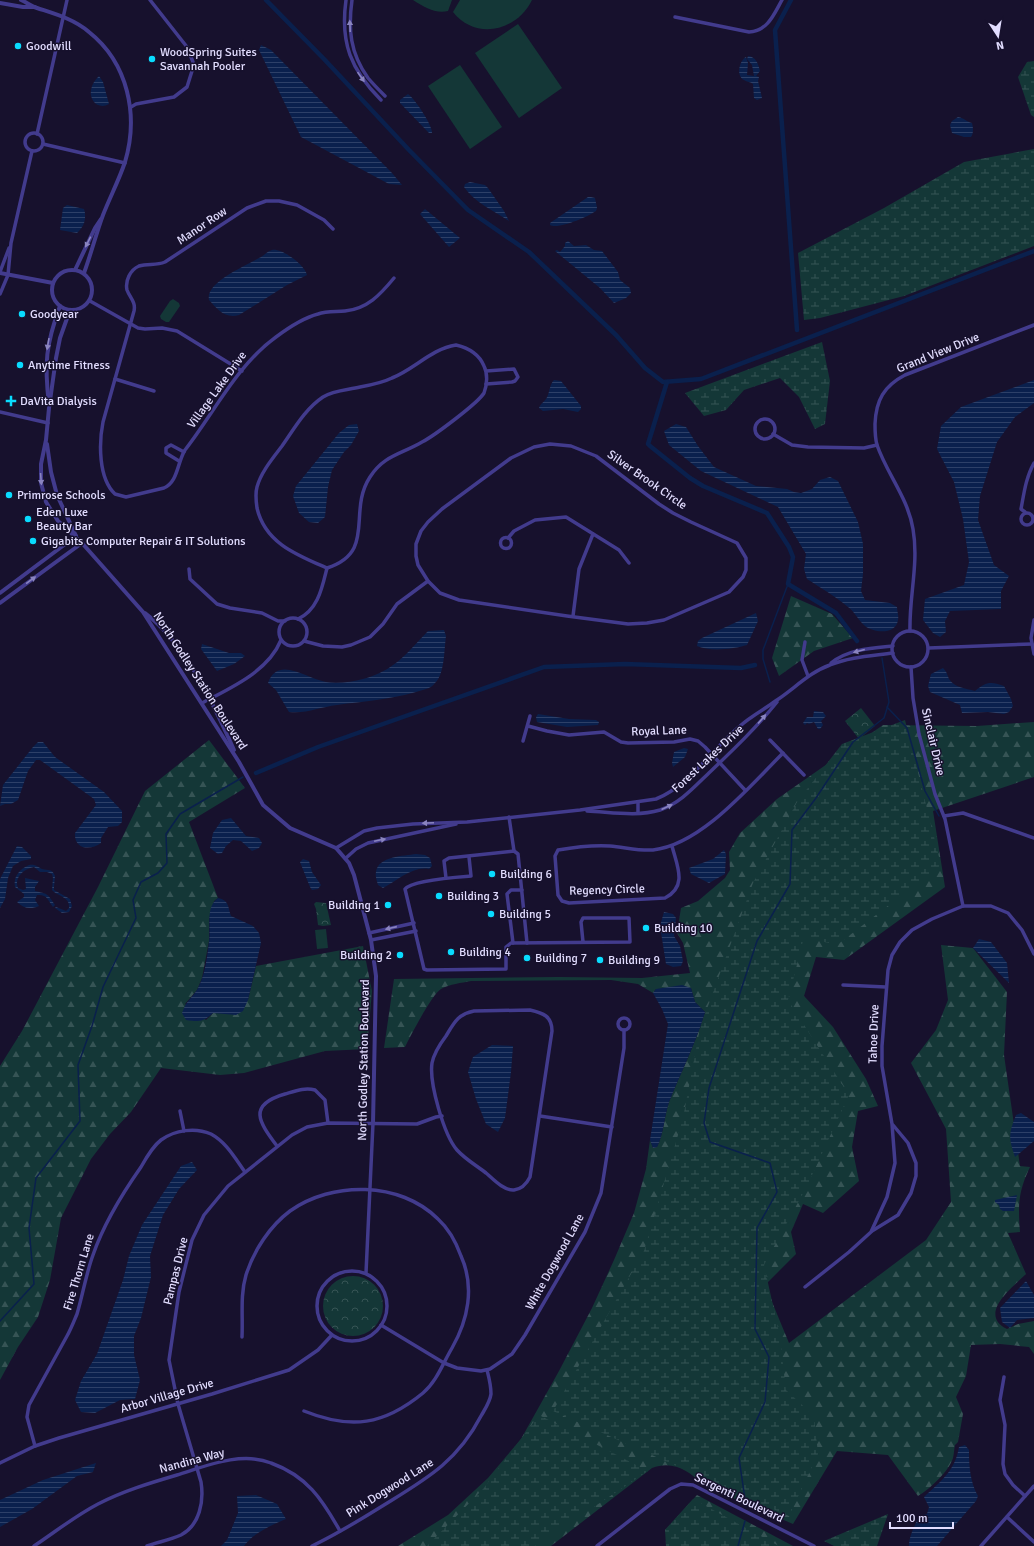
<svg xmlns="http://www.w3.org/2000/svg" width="1034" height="1546" font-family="Signika,sans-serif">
  <defs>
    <pattern id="forest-firs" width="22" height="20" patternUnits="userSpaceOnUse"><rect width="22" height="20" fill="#143737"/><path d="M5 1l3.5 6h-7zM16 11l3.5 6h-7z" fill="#365455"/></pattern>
    <pattern id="wetland-marsh" width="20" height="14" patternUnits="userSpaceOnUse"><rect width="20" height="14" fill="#143737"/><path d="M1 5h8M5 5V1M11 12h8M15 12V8" fill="none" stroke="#365455"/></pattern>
    <pattern id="park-crowns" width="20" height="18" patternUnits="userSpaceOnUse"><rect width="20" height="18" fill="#143737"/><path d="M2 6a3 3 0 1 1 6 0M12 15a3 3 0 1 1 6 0" fill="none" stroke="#365455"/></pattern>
    <pattern id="water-rules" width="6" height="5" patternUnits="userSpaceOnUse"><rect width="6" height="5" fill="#0a204d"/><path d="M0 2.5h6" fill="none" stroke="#2d4068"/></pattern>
  </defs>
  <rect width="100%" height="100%" fill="#17112d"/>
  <g fill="url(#forest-firs)">
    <path d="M791,596L832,614L853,638L814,651L779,676L772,658Z"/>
    <path d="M1034,722V777L933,811L945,887L844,960L816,957L804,996L833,1027L866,1079L878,1106L858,1111L852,1147L859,1181L823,1213L803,1204L791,1232L796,1254L765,1285L789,1343L926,1240L951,1202L946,1129L911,1063L936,1030L948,1000L941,945L973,948L1007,992L1004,1055L1020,1166L1030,1167C1018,1192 1018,1205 1020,1232L1008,1233L1026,1274C1013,1287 977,1314 1007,1329L1018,1324L1034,1321V1354L1029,1347L1000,1344L971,1345L966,1376L956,1397L963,1414L958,1442L955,1445C954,1449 954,1454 953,1458C949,1471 930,1489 918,1496L888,1455L837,1451L793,1524L703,1485C689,1470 672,1460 652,1468L551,1546H398L448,1515L488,1478L521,1439L559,1371L592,1308L614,1260L634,1213L646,1169L650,1140L653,1148L657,1147C664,1133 664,1117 669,1102C681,1072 696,1043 705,1012L695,1002L691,988L656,989L653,993L638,984L611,980L471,981C461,983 450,984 441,989C432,994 410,1037 405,1047L384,1048L394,979L559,977L642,978L690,973L683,943L677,933L681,908L698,901L725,878L730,870L729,852L740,833L777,799L883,725L977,726Z"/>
    <path d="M209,740L245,788L189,822L218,898L214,901L209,919V941L202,978L197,990L185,1004L206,1020L213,1013H222L248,1000L256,966L363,946L372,991L367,1049L325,1051L244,1073L220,1075L161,1068L131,1112L110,1134L91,1159L61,1218L50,1280L38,1317L18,1347L0,1380V1066L22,1031L98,887L145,791Z"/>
    <path d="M697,1495L793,1546H669L665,1530Z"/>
  </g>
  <g fill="url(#wetland-marsh)">
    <path d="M1034,61V117L1031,115L1018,77L1027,62Z"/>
    <path d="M1034,149V246L904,296L820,318L804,320L798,253L884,208L964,162Z"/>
    <path d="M822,342L830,381L825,424L815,429L799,397L780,378L744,390L726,410L704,416L685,393Z"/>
    <path d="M905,720L941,865L837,945L804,937L788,1000L849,1095L807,1186L764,1265L780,1337L786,1390L814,1416L818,1454L789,1516L553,1411L644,1251L683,1118L700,1028L753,883L797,802L842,744Z"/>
    <path d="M539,1415L648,1471L535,1546H427L483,1489Z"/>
    <path d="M693,1499L779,1546H666L665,1530Z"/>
    <path d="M888,1514L877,1546H834L824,1541Z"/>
  </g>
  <g fill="url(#park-crowns)">
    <path d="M861,708L875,726L859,739L845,721Z"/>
    <path d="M316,902L326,903L331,925L323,926L318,925L316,909L314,904Z"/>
    <circle cx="353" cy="1306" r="30"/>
  </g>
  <g fill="#143737">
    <path d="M413,0H452L448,11C435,14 424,7 413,0Z"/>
    <path d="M460,0H532C517,31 476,41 453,12Z"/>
    <path d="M518,24L562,88L519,118L475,53Z"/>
    <path d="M460,65L502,127L470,149L428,86Z"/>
    <path d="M173,299L179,303L180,306L169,322H166L161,319L160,316L170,301Z"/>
    <path d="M326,929L328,948L317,949L315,930Z"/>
  </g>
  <g fill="url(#water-rules)">
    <path d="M261,45L271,50L392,173L402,185L389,184L301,137L259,50Z"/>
    <path d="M748,56C756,57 758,63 760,71L756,76L759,77L758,81L762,98L757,100L754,98L753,84C751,82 747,82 744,80C736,76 739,61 746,57L748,63L747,75L754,76L752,65L747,59Z"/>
    <path d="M99,76L103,82L109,104C99,110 89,101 91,90C92,84 95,80 99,76Z"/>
    <path d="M408,94C414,98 432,124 432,133H429L400,103V100Z"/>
    <path d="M958,117C964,118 967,122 972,123C973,127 974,133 971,137H964L952,133L950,125L952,121Z"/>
    <path d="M470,182L485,185L488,188L504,211L509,221C494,211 474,202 464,187L465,184Z"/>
    <path d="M588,197H591L595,198L597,208L596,211C589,216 558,230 550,225V223Z"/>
    <path d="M67,205L84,209C87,218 84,227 77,233L60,230L63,208Z"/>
    <path d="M425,209L460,238L449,247L420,214Z"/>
    <path d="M568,241L574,246L586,245L594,250L602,251L618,272L620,280L630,288L631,293L626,298L614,303L600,288L555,251L557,250L560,252L565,246V243Z"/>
    <path d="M272,250C282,248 305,265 307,275L287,285L239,315C225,319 217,309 209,300C205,282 246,266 259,258C264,256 267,251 272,250Z"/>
    <path d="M554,380L561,381L581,406V409L578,412L563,409L543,411L539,408C541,403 543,403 546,399C550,393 549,385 554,380Z"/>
    <path d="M1034,380V403L1015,417L997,442L980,496L978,520L994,565L1009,576L1001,591V609L950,611L945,621L946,632L940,637L933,633L923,620L925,599L964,585L969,562L963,519L954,482L937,449L941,426L961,407Z"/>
    <path d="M357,424L359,431L351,445L344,452L332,470L328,487L325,517L318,523L309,522L299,513L293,496L296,486L339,433L349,425Z"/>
    <path d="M676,424L686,427L698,446L714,467L756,486L787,489L794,492L801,493L812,489L820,480L830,477L838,481L858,522L863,544V574L861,591L865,600L890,603L897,607C897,611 899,616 898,620C896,635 874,633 865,626C858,620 855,612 848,607C835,596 821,588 807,579L804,569L806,554L778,507L701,471L669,445L664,431Z"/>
    <path d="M756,613L758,621L747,645C734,649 710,652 697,646L698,641L702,638Z"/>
    <path d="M444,630L446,636C444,649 445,674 435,683C431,689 422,690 416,692C388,700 365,701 337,705C320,707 306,714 289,712L276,690L268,683C278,655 307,679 326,682C337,684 352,682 363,679C394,671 406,654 428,631Z"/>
    <path d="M202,644L229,653H241L245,656L234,664L217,671L201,649Z"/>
    <path d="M943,668C947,672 947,674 949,679C955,688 965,688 975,691C986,682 990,681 1004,686L1011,699L1013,706L1009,712L1004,714L988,712L962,713L960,705L930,692L928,686L931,674Z"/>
    <path d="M814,711L823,712L826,716L821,721L823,725L820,729H818L814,722L809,724L807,723L805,725L803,723L807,717H813Z"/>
    <path d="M538,714L569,719L596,720L599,722L598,725L567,727L537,722L536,717Z"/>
    <path d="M38,742H43L55,757L104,792L122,811V822L118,826L108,827L101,838V843C90,851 74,849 75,833L96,805L94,799L40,760H36L28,771L18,800L11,804H5L0,806L3,785L33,747Z"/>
    <path d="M684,748L688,749L685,757L673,767L672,763L674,752Z"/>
    <path d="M231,818L246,836L259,838L262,843L259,848L252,851L241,841L233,840L226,846L222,853L218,854L210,848L213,833L222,820Z"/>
    <path d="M17,846L22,847L31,856V859L21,861L13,866L8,878L5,899L0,908V879Z"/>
    <path d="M724,850L726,854L725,874L709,883L691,874L689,868L713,859Z"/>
    <path d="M416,854L425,855L430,858L432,866L429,869C412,866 397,881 383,888L378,885C377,881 375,876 376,872C378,856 404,856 416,854Z"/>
    <path d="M303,859L309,861L312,872L321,885L318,889L312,890L310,887L300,862Z"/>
    <path d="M29,865C36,864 37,867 42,869C48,871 52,868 55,876L54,887V890L70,899L72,906L69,912L62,913L55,908L56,907L66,911L69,908C70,896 58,897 52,890L53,878L52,874L47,872H40L34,867C24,869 14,877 18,888L23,890L26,889L25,878L39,881L35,887V891C48,894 47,893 55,905L53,907C48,900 47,894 37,895L35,900L39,906C30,910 23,908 17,902L24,897V894L15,887C13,876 20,869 29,865Z"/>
    <path d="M218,898C229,900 228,907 231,916L253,926L259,933L261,943L248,1000L243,1011L236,1015L213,1013C203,1022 199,1022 186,1020L182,1013C186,1001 191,999 197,990C205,976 207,958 209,942C211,928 205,907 218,898Z"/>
    <path d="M664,912L673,914L676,918L674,936L680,946L683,961L681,966L673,967L666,964L660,926Z"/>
    <path d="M979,939L991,942L1007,963L1009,983L973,948Z"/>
    <path d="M682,985L691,988L695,1002L705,1012C696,1043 681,1072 669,1102C664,1117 664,1133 657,1147L653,1148L650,1140L668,1024L662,1009L653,993L656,989Z"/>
    <path d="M492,1045L513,1046L511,1072L505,1118L498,1132L486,1124L476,1099L468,1072L473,1057Z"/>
    <path d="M1021,1113L1034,1122V1141L1015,1157C1008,1137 1009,1133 1016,1115Z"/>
    <path d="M192,1162L197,1170L179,1189L163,1215L150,1256L151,1277L141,1318L134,1336V1355L140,1380L135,1399L120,1400L95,1413L81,1412L75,1400L81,1381L97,1354L123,1280L129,1256L142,1225L181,1166Z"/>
    <path d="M1017,1195L1014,1211H1003L1000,1209L999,1205L995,1202V1200Z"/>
    <path d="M1026,1281L1034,1295V1318L1017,1320L1010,1328L1002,1322L1000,1308Z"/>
    <path d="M965,1445L969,1450C969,1466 970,1482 978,1496L976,1501L937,1546H909C909,1535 915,1526 919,1516L927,1514L929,1507L924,1497C941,1481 955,1471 959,1447Z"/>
    <path d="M96,1463L93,1472L77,1476L32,1509L0,1527V1500L43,1480Z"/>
    <path d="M256,1495L277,1504L286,1519C272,1525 253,1533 244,1546H221L227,1540L238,1513L237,1496Z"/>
  </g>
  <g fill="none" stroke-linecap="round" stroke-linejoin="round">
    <g stroke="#0a204d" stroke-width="1.5">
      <path d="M770,682L763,659V650L788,584"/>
      <path d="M887,707L907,728L925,791L939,816"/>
      <path d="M0,1321L34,1284L29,1228L36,1178L80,1121L78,1065L92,1026L103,987L136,918L133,900L141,882L158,873L167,863L166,834L180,814L243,777"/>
      <path d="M746,1506L739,1458L765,1402L769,1357L755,1329L757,1228L777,1192L770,1163L710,1142L704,1123L709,1088L757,941L790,884L792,830L816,798L853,742L884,718L889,702L882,658"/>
      <path d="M738,1546L745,1521"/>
    </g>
    <g stroke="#0a204d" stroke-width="4.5">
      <path d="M266,0L324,59L409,150L468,210L529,252L616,335L645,368L663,382L701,379L1034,251"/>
      <path d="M791,0L775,30L797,330"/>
      <path d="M667,382L648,444L650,446L690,478L703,486L767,513L789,547L793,557L788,584L836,613L857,641"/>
      <path d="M256,773L318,747L544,667L625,664L741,668L755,665"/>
    </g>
    <g stroke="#423b8d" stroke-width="3.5">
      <path d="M346,0C340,43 351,70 381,100"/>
      <path d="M352,0C348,29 350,53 368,78C373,84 379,90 385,96"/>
      <path d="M675,17L749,32C768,31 774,14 782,0"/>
      <path d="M131,107L136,104L174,97L187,87L192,71L193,62L187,47L150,0"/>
      <circle cx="34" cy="142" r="9"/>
      <path d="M37,134L67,0"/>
      <path d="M43,144L125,163"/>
      <path d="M333,229L324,220L297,205L279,201H266L247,208L165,262C156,266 148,263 139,266C130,270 125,281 127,290C130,298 136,302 134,311L103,422C99,442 98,478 115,494L126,497L164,488C178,482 177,463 185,450C214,413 237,365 276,337C288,328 303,318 318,314C327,311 336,312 345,311C367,309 380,295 394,278"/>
      <path d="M0,272L9,248"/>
      <path d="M0,294L8,275L11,243L32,151"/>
      <path d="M90,301L138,328L145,329L162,328L177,331L242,371"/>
      <path d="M456,345C469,348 479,354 484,366C488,374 487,385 484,393C478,403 434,436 422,442C402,454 384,455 370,477C347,512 377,552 327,568C297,555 265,543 257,508C256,501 255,494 257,487C261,472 273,458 282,446C294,429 305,409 323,397C334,390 348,390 360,387C371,385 382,383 392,378C415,369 431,349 456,345Z"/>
      <path d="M115,379L154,391"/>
      <path d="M486,384L512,382L515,381L518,377L514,369L486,371"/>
      <path d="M0,412L48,423"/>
      <circle cx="765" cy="429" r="10"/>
      <path d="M773,434L792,445L808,447L864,448L877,445"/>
      <path d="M550,444L571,446L596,456L659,504L673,513L691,522L737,543L746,558V570L743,577L729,592L664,620L647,623L628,624L567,616L459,600L440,593L428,581L418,565L416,556V544L421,531L428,522L442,509L511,458L534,447Z"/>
      <path d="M179,461L166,453V448L171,445L184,452"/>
      <path d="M1025,512L1021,509C1024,493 1026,477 1034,463"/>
      <circle cx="1027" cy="519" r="6"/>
      <circle cx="506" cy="543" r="5.5"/>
      <path d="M508,538L514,531L535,520L566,517L619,550L629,563"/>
      <path d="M189,569L190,579L217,604L230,608L262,613L278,621H285"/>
      <path d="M573,616L579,569L593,534"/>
      <circle cx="293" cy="632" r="14"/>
      <path d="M298,619C318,610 322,588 327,568"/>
      <path d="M1034,620L1031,638L1034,654"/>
      <path d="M910,631C909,597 919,563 913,529C908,498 887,474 877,445C875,438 875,431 875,424C876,400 884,386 905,375L1034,325"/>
      <circle cx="910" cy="649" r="18"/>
      <path d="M304,641L323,646L342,647L351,645L370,637L383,624L397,604L428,581"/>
      <path d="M805,642L802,660L808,676"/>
      <path d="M929,648L1032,644"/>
      <path d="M831,663C848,649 872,648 893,646"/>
      <path d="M911,667L913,698L919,734L935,794L945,819L963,906"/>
      <path d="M202,703C230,688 268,672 281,640"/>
      <path d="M528,726L547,731L569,735L604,732L621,742L628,743L674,742L690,739L698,741L705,747L745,790"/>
      <path d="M770,740L804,775"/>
      <path d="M523,741L530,716"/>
      <path d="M587,811C611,812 637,817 660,810C681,803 696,785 711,771C734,749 757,727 777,702"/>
      <path d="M638,813V802"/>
      <path d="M944,816L963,813L1034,838"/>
      <path d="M509,817L514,851"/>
      <path d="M672,846C677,866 688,886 665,898L569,903L562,901L558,895L555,856L558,850C575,847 593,845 610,846C624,847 638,851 653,850C701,845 750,786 783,753"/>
      <path d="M336,848L364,831L377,828L413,824L467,822L580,810L656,799C689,786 713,748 740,726C751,716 765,709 777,700C795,688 810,672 830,665C850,657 872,656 893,653"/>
      <path d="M469,857L471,876C458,877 412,880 405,889L424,969L427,970L506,969V947L511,943L630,942L629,918H583L581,922L583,942"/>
      <path d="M346,858L356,849L368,843L456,824"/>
      <path d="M446,878L444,861L449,858L514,851L518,854L527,943"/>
      <path d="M369,933L414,923"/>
      <path d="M371,940L416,931"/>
      <path d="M513,943L507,894L511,890H522"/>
      <path d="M843,985L886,987"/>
      <path d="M530,1010C543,1013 552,1016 552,1031L530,1177C527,1183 522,1189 514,1190C504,1191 493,1179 486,1173C477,1166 465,1159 457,1150C444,1135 429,1083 432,1063C434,1053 440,1044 446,1036C454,1023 458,1014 474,1011Z"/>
      <circle cx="624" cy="1024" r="6"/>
      <path d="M180,1111L184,1131"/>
      <path d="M540,1116L612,1127"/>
      <path d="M277,1146C259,1122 247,1105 285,1094C295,1091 305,1087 315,1090L325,1100L328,1123"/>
      <path d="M872,1231L898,1215L911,1193L916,1176V1163L908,1143L893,1125"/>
      <circle cx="352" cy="1306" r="35"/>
      <path d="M366,1273L373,1123"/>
      <path d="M805,1287L849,1252L871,1232L887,1197L895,1163L892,1124L882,1066V1046L888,970L892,955L900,942L912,930L932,919L963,906H991L1008,913L1022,930L1034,954"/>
      <path d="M381,1325L444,1363L457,1368L481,1371L490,1369L512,1354L525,1335L585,1232L601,1193L624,1048V1030"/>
      <path d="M242,1337C243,1316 240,1295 246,1275C254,1250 270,1226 290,1211C332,1181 400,1181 438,1219C449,1229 456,1242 461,1256C475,1287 468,1320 452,1348C443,1363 437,1381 423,1393C384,1425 351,1430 304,1411"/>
      <path d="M1004,1377L1000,1400L1005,1425L1003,1464L1005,1474L1013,1485L1025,1496"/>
      <path d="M35,1446L27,1417L29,1405L67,1336C71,1329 74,1321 77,1314C83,1294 86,1274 93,1255C104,1223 122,1194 141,1167C146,1158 153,1146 161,1140C175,1130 195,1127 211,1134C226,1142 235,1158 245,1172"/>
      <path d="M0,1463L35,1446L59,1438L212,1394L289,1370L318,1350L332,1335"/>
      <path d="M1007,1517L1034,1542"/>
      <path d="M34,1546C55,1532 75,1516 98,1504C123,1491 150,1483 177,1475C206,1466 241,1451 271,1463C307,1476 322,1499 340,1531"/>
      <path d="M147,1546C158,1542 170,1540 181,1535C200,1525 204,1501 201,1482L178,1404L169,1360L179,1292L192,1240L204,1215L228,1186L292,1135L307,1127L328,1123L417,1124L436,1117L442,1116"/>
      <path d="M312,1546C337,1534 360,1520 384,1505C426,1479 457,1462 481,1416C485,1409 490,1402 491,1394C491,1385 489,1378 487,1370"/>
      <path d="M597,1546L670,1489L681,1484L693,1485L814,1546"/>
      <path d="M981,1546L1034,1486"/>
    </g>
    <g stroke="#423b8d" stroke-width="4">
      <path d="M21,0C26,2 31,6 37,8C55,14 74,19 89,32C128,63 139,115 125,162C119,180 110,197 103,215C96,234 91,254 84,273"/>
      <path d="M0,3L23,7H35"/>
      <circle cx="72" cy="290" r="20"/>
      <path d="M75,270L95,228L101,219"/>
      <path d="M0,273L53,283"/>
      <path d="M70,310L60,338L56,358L49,408L46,440L41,464V483L46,502L58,521L82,543L143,612L239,762L263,805L290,828L336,848L349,863L354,875L371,940L376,976L373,1123"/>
      <path d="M49,404C44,364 46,344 60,306"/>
      <path d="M47,444L51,472L57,495L76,536"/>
      <path d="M0,593L76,536"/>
      <path d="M0,603L82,543"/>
      <path d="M145,613C186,644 214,705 234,750"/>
    </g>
  </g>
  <defs><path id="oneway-solid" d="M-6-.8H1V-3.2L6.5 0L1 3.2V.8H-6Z"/></defs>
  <g fill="#8a84c0">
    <use href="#oneway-solid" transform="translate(350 26) rotate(-92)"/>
    <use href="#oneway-solid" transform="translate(361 77) rotate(55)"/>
    <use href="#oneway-solid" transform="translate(88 242) rotate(117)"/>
    <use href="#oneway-solid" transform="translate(48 344) rotate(100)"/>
    <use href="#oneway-solid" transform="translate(41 479) rotate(86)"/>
    <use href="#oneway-solid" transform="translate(31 580) rotate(-36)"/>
    <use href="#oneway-solid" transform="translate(859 651) rotate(165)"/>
    <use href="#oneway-solid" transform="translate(762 719) rotate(-49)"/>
    <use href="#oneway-solid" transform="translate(667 807) rotate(-24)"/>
    <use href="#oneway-solid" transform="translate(428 823) rotate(178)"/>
    <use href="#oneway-solid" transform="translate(380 840) rotate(-12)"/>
    <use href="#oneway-solid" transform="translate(391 928) rotate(167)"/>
  </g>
  <g fill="#09dcff" stroke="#17112d" stroke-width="1.5">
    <circle cx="18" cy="46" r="4"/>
    <circle cx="152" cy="59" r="4"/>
    <circle cx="22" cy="314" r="4"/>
    <circle cx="20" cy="365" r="4"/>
    <path d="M9 395h4v4h4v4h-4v4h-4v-4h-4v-4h4z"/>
    <circle cx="9" cy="495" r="4"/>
    <circle cx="28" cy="519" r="4"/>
    <circle cx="33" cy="541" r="4"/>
    <circle cx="492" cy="874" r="4"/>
    <circle cx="439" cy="896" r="4"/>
    <circle cx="388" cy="905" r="4"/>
    <circle cx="491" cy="914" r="4"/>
    <circle cx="646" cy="928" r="4"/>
    <circle cx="451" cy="952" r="4"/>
    <circle cx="400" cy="955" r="4"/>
    <circle cx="527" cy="958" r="4"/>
    <circle cx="600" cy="960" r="4"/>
  </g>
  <g text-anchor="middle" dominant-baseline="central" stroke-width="3" stroke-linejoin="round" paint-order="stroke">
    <g font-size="12" fill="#e2ddff" stroke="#17112d" text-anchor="start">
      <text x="26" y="46">Goodwill</text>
      <text x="160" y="52">WoodSpring Suites<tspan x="160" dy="14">Savannah Pooler</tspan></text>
      <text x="30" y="314">Goodyear</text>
      <text x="28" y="365">Anytime Fitness</text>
      <text x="20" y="401">DaVita Dialysis</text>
      <text x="17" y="495">Primrose Schools</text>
      <text x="36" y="512">Eden Luxe<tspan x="36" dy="14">Beauty Bar</tspan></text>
      <text x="41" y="541">Gigabits Computer Repair &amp; IT Solutions</text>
      <text x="500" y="874">Building 6</text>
      <text x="447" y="896">Building 3</text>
      <text x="380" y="905" text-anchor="end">Building 1</text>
      <text x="499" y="914">Building 5</text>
      <text x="654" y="928">Building 10</text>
      <text x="459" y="952">Building 4</text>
      <text x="392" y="955" text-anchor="end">Building 2</text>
      <text x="535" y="958">Building 7</text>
      <text x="608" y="960">Building 9</text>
    </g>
    <g font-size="12" fill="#e2ddff" stroke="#17112d">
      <text transform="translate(202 226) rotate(-34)">Manor Row</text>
      <text transform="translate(938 353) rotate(-22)">Grand View Drive</text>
      <text transform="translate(217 390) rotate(-54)">Village Lake Drive</text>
      <text transform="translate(647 480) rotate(35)">Silver Brook Circle</text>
      <text transform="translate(200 681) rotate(57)">North Godley Station Boulevard</text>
      <text transform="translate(659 731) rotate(-2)">Royal Lane</text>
      <text transform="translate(933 742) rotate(77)">Sinclair Drive</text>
      <text transform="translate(708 759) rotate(-43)">Forest Lakes Drive</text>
      <text transform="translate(607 890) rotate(-2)">Regency Circle</text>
      <text transform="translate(874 1034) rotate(-88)">Tahoe Drive</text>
      <text transform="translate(364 1060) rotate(-89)">North Godley Station Boulevard</text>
      <text transform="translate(555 1262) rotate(-61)">White Dogwood Lane</text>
      <text transform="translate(176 1271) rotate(-76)">Pampas Drive</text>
      <text transform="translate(79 1272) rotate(-73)">Fire Thorn Lane</text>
      <text transform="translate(167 1396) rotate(-16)">Arbor Village Drive</text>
      <text transform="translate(192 1461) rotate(-15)">Nandina Way</text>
      <text transform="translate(390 1488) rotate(-32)">Pink Dogwood Lane</text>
      <text transform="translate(739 1498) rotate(26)">Sergenti Boulevard</text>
    </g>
  </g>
  <g transform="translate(998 36) rotate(168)" stroke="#17112d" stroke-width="3" paint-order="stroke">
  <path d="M0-3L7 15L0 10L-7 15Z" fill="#e2ddff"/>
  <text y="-6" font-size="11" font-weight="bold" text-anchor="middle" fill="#e2ddff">N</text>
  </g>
  <path d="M890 1522v6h63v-6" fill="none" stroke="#e2ddff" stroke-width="2"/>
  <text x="896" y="1522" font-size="12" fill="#e2ddff" stroke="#17112d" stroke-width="3" paint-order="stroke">100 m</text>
</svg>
